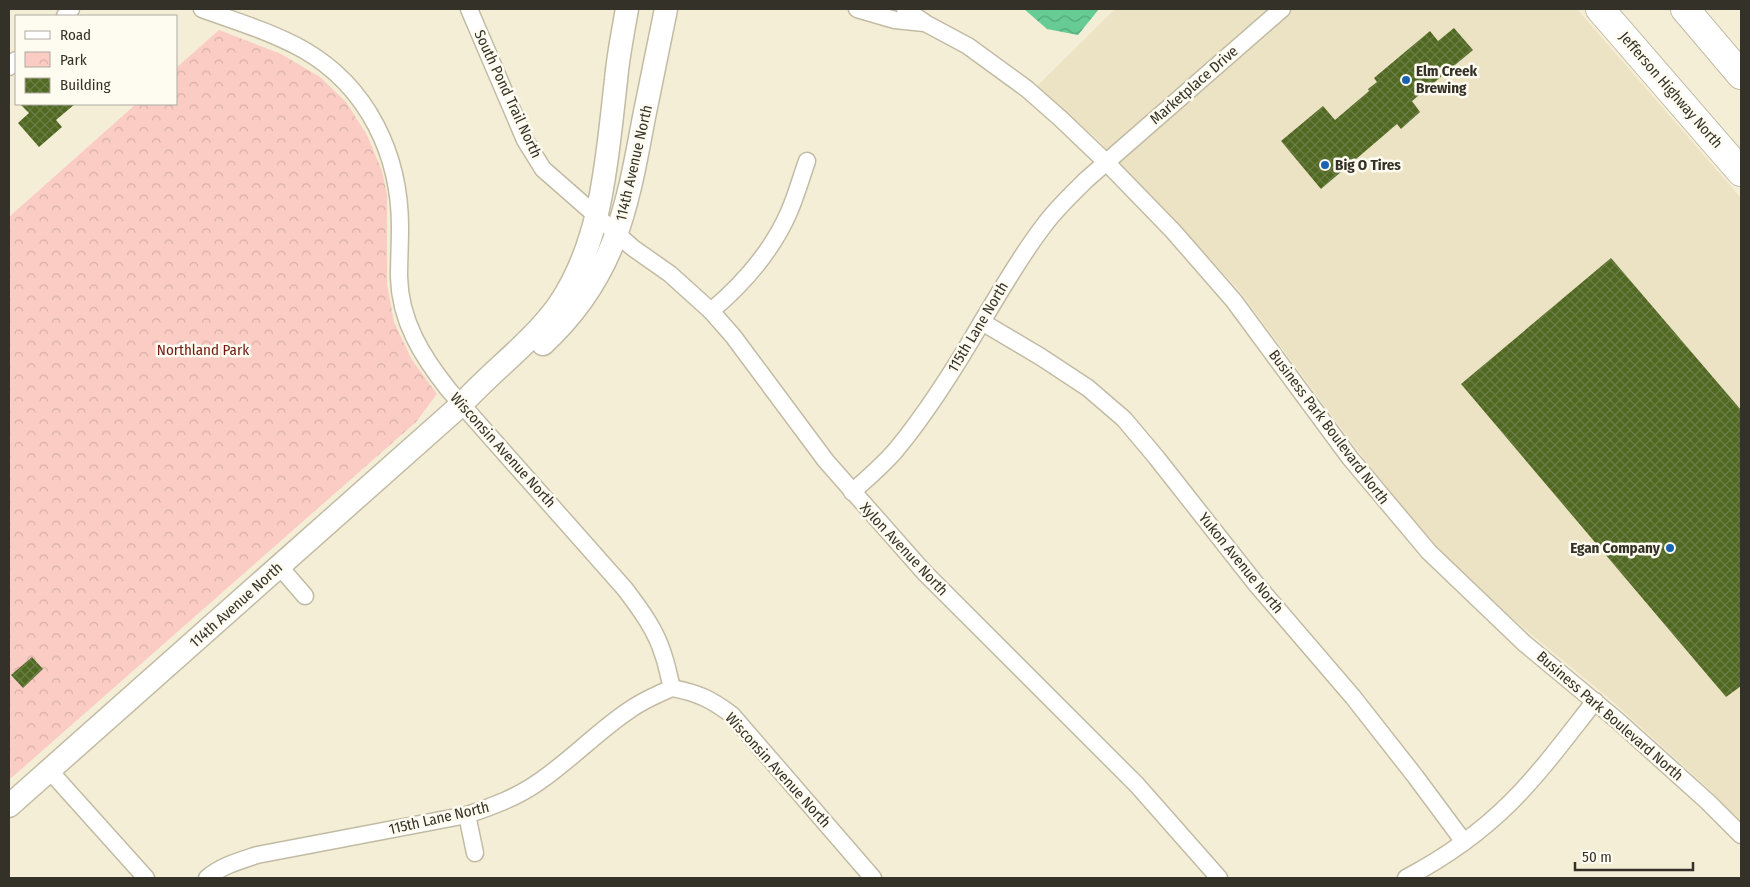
<svg xmlns="http://www.w3.org/2000/svg" width="1750" height="887" font-family="'Fira Sans Condensed',sans-serif">
  <defs>
    <pattern id="park-crowns" width="20" height="18" patternUnits="userSpaceOnUse" patternTransform="scale(1.25)"><rect width="20" height="18" fill="#faccc4"/><path d="M2 6a3 3 0 1 1 6 0M12 15a3 3 0 1 1 6 0" fill="none" stroke="#d7b0a8"/></pattern>
    <pattern id="water-waves" width="16" height="10" patternUnits="userSpaceOnUse" patternTransform="scale(1.25)"><rect width="16" height="10" fill="#66cc94"/><path d="M0 5q4-4 8 0t8 0" fill="none" stroke="#55a679"/></pattern>
    <pattern id="building-cross-hatch" width="8" height="8" patternUnits="userSpaceOnUse" patternTransform="scale(1.25)"><rect width="8" height="8" fill="#506820"/><path d="M0 0l8 8M0 8l8-8" fill="none" stroke="#6c7e48"/></pattern>
  </defs>
  <rect width="100%" height="100%" fill="#f5eed6"/>
  <path fill="#ece3c4" d="M1115,9H1577L1741,198V823L1710,790L1611,700L1479,591L1401,509L1238,289L1096,138L1036,87Z"/>
  <path fill="url(#park-crowns)" d="M219,30L281,54L320,77L346,102L367,135L382,171L387,195V284L394,322L412,360L437,394L416,422L9,780V217L136,104H176V68Z"/>
  <path fill="url(#water-waves)" d="M1024,9H1099L1078,35L1047,29Z"/>
  <g fill="url(#building-cross-hatch)">
    <path d="M1454,28L1473,50L1412,101L1420,112L1401,129L1397,124L1321,189L1281,141L1323,106L1335,120L1369,91L1368,89L1377,82L1374,78L1430,31L1438,41Z"/>
    <path d="M20,104H75L56,120L62,127L39,147L18,123L29,113Z"/>
    <path d="M1611,258L1741,410V686L1726,697L1461,384Z"/>
    <path d="M32,657L43,669L23,688L11,675Z"/>
  </g>
  <g fill="none" stroke-linecap="round" stroke-linejoin="round">
    <defs>
      <g id="street">
        <path d="M202,9C235,21 272,32 304,50C368,87 400,155 400,227C400,244 399,260 399,277C400,321 422,356 448,389L625,589C640,609 656,630 663,654C667,665 669,677 672,688"/>
        <path d="M469,9L525,140L543,169L633,248L670,274L711,311L733,336L826,461L924,572L1137,785L1219,878"/>
        <path d="M857,9L895,20L924,23"/>
        <path d="M905,9L927,24L968,46L1027,89L1061,119L1106,162L1173,231L1234,301L1350,458L1429,552L1524,643L1618,721L1708,802L1741,835"/>
        <path d="M65,16L71,9"/>
        <path d="M9,67L16,60"/>
        <path d="M711,311C743,284 772,251 789,212C796,196 801,178 807,161"/>
        <path d="M982,322L1041,357L1088,388L1124,419L1156,457L1256,584L1353,697L1415,776L1464,842"/>
        <path d="M852,492C867,479 883,465 896,450C929,410 957,365 983,320C1003,287 1021,255 1045,224C1057,208 1072,194 1086,180L1282,9"/>
        <path d="M279,566L305,596"/>
        <path d="M672,688C698,693 711,699 732,715L873,878"/>
        <path d="M49,770L146,878"/>
        <path d="M467,815L475,853"/>
        <path d="M207,878C221,866 239,861 257,855L467,815C493,806 518,797 540,781C572,759 599,730 631,709C644,700 658,694 672,688"/>
        <path d="M1406,878C1444,858 1481,832 1511,802C1542,771 1568,735 1595,701"/>
      </g>
      <g id="secondary">
        <path d="M543,344C615,277 627,209 644,117C651,81 659,45 666,9"/>
        <path d="M9,806L462,404C493,370 531,343 558,306C603,241 607,156 616,80C618,56 623,32 627,9"/>
      </g>
      <g id="highway">
        <path d="M1600,9L1741,172"/>
        <path d="M1685,9L1741,75"/>
      </g>
    </defs>
    <use href="#street" stroke="#c2bba4" stroke-width="19"/>
    <use href="#secondary" stroke="#c2bba4" stroke-width="25"/>
    <use href="#highway" stroke="#c2bba4" stroke-width="30"/>
    <use href="#street" stroke="#fff" stroke-width="16"/>
    <use href="#secondary" stroke="#fff" stroke-width="22"/>
    <use href="#highway" stroke="#fff" stroke-width="28"/>
  </g>
  <g fill="#1a62b2" stroke="#fefbf1" stroke-width="2">
    <circle cx="1406" cy="80" r="5"/>
    <circle cx="1325" cy="165" r="5"/>
    <circle cx="1670" cy="548" r="5"/>
  </g>
  <g text-anchor="middle" dominant-baseline="central" stroke-width="5" stroke-linejoin="round" paint-order="stroke">
    <g font-size="15" font-weight="bold" fill="#343128" stroke="#fefbf1" text-anchor="start">
      <text x="1416" y="71">Elm Creek<tspan x="1416" dy="17">Brewing</tspan></text>
      <text x="1335" y="165">Big O Tires</text>
      <text x="1660" y="548" text-anchor="end">Egan Company</text>
    </g>
    <g font-size="15" fill="#343128" stroke="#fefbf1">
      <text transform="translate(1194 85) rotate(-41)">Marketplace Drive</text>
      <text transform="translate(1671 90) rotate(49)">Jefferson Highway North</text>
      <text transform="translate(508 94) rotate(65)">South Pond Trail North</text>
      <text transform="translate(634 163) rotate(-77)">114th Avenue North</text>
      <text transform="translate(978 327) rotate(-59)">115th Lane North</text>
      <text transform="translate(1329 427) rotate(53)">Business Park Boulevard North</text>
      <text transform="translate(503 450) rotate(48)">Wisconsin Avenue North</text>
      <text transform="translate(904 549) rotate(47)">Xylon Avenue North</text>
      <text transform="translate(1241 563) rotate(51)">Yukon Avenue North</text>
      <text transform="translate(236 605) rotate(-42)">114th Avenue North</text>
      <text transform="translate(1610 716) rotate(41)">Business Park Boulevard North</text>
      <text transform="translate(778 770) rotate(48)">Wisconsin Avenue North</text>
      <text transform="translate(439 818) rotate(-13)">115th Lane North</text>
    </g>
    <g font-size="15" fill="#721812" stroke="#fefbf1">
      <text x="203" y="350">Northland Park</text>
    </g>
  </g>
  <rect width="1750" height="887" fill="none" stroke="#343128" stroke-width="20"/>
  <rect x="15" y="15" width="162" height="90" fill="#fefbf1" stroke="#adaaa1"/>
  <rect x="25" y="31" width="25" height="8" fill="#ffffff" stroke="#adaaa1"/>
  <text x="60" y="40" font-size="15" fill="#343128">Road</text>
  <rect x="25" y="52" width="25" height="15" fill="url(#park-crowns)" stroke="#adaaa1"/>
  <text x="60" y="65" font-size="15" fill="#343128">Park</text>
  <rect x="25" y="78" width="25" height="15" fill="url(#building-cross-hatch)" stroke="#adaaa1"/>
  <text x="60" y="90" font-size="15" fill="#343128">Building</text>
  <path d="M1575 862v8h118v-8" fill="none" stroke="#343128" stroke-width="2.5"/>
  <text x="1582" y="862" font-size="15" fill="#343128" stroke="#fefbf1" stroke-width="4" paint-order="stroke">50 m</text>
</svg>
